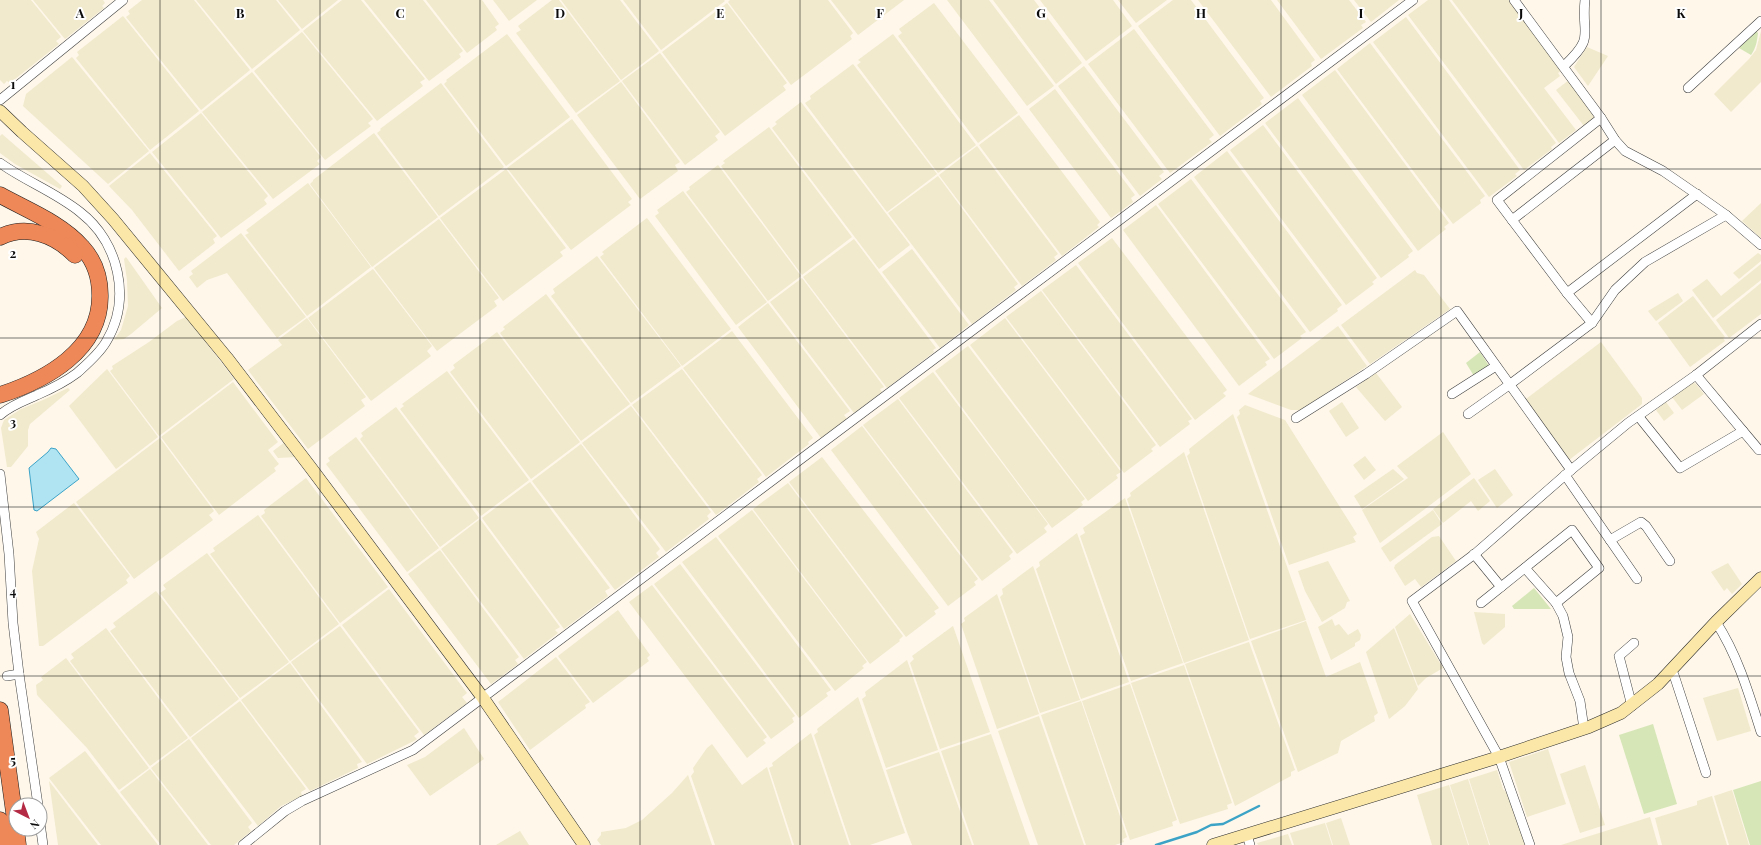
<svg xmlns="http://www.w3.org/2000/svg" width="1761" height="845" font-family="'Playfair Display',serif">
  <rect width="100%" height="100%" fill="#fef7ea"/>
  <g fill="#f2eacc">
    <path d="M0,0H31L61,37L56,41L59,44L10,83L7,81L4,84L0,80Z"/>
    <path d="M33,0H103L105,3L102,6L104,8L65,39Z"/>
    <path d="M142,0H194L250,70L201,110L126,17L130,14L128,11Z"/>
    <path d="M196,0H276L300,30L252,69Z"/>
    <path d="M278,0H338L302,29Z"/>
    <path d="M342,0H361L425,79L420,82L423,86L377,121L303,31Z"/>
    <path d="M364,0H423L463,51L459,54L461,57L429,81Z"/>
    <path d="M426,0H482L499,24L495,27L497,30L467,53Z"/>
    <path d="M493,0H537L509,21Z"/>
    <path d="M552,0H559L620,81L576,113L516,33L521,30L518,26Z"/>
    <path d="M561,0H620L659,51L621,80Z"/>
    <path d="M623,0H724L725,1L661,50Z"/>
    <path d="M730,0H828L853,33L850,36L852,39L791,85L728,2Z"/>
    <path d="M831,0H904L858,35Z"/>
    <path d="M947,0H989L1054,86L1027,106Z"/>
    <path d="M993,0H1034L1082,63L1056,84Z"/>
    <path d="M1040,0H1113L1132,26L1086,61Z"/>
    <path d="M1118,0H1167L1136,23Z"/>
    <path d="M1173,0H1191L1264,98L1260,101L1262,104L1220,136L1138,26Z"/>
    <path d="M1198,0H1271L1315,60L1311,63L1312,66L1271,97Z"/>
    <path d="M1277,0H1349L1366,22L1361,25L1363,28L1321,59Z"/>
    <path d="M1354,0H1399L1371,22Z"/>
    <path d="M1428,0H1449L1556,143L1551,147L1552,149L1524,170L1408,15Z"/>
    <path d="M1452,0H1511L1562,70L1558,73L1560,76L1544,88L1576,130L1559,143Z"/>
    <path d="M727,3L787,83L783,86L786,90L725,136L662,52Z"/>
    <path d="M934,3L1018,113L978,143L898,36L902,33L899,29Z"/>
    <path d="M123,16L199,111L150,150L76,58L79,55L77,52Z"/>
    <path d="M1406,17L1520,170L1515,174L1517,176L1489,197L1373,42Z"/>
    <path d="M1134,29L1214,135L1209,139L1212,142L1170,173L1088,64Z"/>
    <path d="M1761,31V82L1731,112L1714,94L1749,59L1756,50Z"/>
    <path d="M302,32L373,119L368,123L371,126L325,160L254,71Z"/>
    <path d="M507,34L570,117L506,166L444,84L447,81L446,80Z"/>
    <path d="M893,34L976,145L938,173L857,65L861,62L858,60Z"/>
    <path d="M1370,43L1485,196L1480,200L1481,203L1453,224L1337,69Z"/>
    <path d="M1587,47L1608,56L1588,86L1574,67Z"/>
    <path d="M660,53L720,132L715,136L718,140L685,165L622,81Z"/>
    <path d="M72,57L149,151L108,184L23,106L26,94Z"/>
    <path d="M853,64L937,174L887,212L805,103L811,99L810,96Z"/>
    <path d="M1084,66L1164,172L1159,176L1162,179L1140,196L1058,86Z"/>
    <path d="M1335,70L1449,223L1444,227L1446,229L1418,251L1302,95Z"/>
    <path d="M252,72L321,157L317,161L320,164L273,199L202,112Z"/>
    <path d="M1569,80L1597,116L1584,126L1556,90Z"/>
    <path d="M621,82L680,162L675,165L678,171L640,199L577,115Z"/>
    <path d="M441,83L504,167L439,216L377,133L381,130L380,129Z"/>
    <path d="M1055,89L1135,195L1131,198L1133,202L1111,218L1029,109Z"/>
    <path d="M1298,98L1413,251L1408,255L1409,257L1381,278L1265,123Z"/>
    <path d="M801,102L910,245L879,269L772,128L777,124L775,122Z"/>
    <path d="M201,113L268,196L264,200L267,204L221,238L152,152Z"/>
    <path d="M1019,115L1100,222L1097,225L1099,227L1062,256L979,145Z"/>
    <path d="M572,119L632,199L628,202L631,205L571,250L507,168Z"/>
    <path d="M1263,125L1377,278L1372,282L1374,284L1346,305L1230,150Z"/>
    <path d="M769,127L852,237L802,275L721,166L725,163L723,161Z"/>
    <path d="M374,133L438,217L372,267L310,184L313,181V180Z"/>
    <path d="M2,134L62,186L60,189L15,164L0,153V136Z"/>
    <path d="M977,146L1058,254L1054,257L1056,260L1022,286L939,175Z"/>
    <path d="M1227,151L1342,305L1337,309L1338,311L1310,332L1194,177Z"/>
    <path d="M150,153L217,236L213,239L215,243L179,271L132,210L109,186Z"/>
    <path d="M718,165L801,276L768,301L686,192L690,189L689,187Z"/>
    <path d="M506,169L566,248L560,252L563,256L503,301L440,218Z"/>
    <path d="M938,176L1018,284L1014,287L1016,290L972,324L888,213Z"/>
    <path d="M1191,179L1306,332L1300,336L1302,338L1274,359L1158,204Z"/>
    <path d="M308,183L371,267L307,316L245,235L249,233L246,230Z"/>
    <path d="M683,191L767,302L736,325L655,216L659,213L657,210Z"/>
    <path d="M1761,203V238L1742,221Z"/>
    <path d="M1156,205L1270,359L1265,362L1267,365L1239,386L1123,230Z"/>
    <path d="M647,218L731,329L682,366L600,257L604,254L602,252Z"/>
    <path d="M439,219L499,298L494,301L497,306L437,351L374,268Z"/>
    <path d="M241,233L306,317L277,338L227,273L207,280L197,288L189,277L193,274L191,271Z"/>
    <path d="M1112,238L1227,390L1223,393L1226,396L1195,420L1078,263Z"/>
    <path d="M854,239L936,348L933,350L934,352L887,388L803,277Z"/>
    <path d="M912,249L969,325L940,348L882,272Z"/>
    <path d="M1758,253L1761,255V261L1739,279L1733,273Z"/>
    <path d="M597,256L681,366L631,403L551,296L555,293L553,289Z"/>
    <path d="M126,257L162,308L131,334L124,339L114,340L121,330L128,306L127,280L124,259Z"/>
    <path d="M1761,264V280L1713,318L1692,290L1707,279L1721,296Z"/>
    <path d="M1076,265L1192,419L1188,421L1190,424L1160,447L1042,290Z"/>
    <path d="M373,269L432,346L427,351L431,356L371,401L308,318Z"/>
    <path d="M1415,270L1417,273L1424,275L1450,309L1370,364L1341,325Z"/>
    <path d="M802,278L884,387L880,389L882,392L854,413L770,302Z"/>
    <path d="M1761,283V314L1729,338L1716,320Z"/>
    <path d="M1041,291L1156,445L1151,449L1153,451L1124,473L1006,317Z"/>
    <path d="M1678,293L1683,301L1656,321L1648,311Z"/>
    <path d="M546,294L630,404L581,441L500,333L505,329L503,327Z"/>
    <path d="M1693,296L1725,337L1723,338L1725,341L1690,367L1658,323Z"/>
    <path d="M768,303L850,411L844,415L847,419L821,438L738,327Z"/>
    <path d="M186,317L234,379L159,436L110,371L113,369L112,366L149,342L177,321Z"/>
    <path d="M307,318L366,397L361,400L365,406L308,449L248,370L282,345L278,340Z"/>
    <path d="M1005,318L1121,472L1116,475L1118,478L1088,501L970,345Z"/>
    <path d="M1338,326L1367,366L1301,410H1291L1248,394Z"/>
    <path d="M732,331L813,438L808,442L809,444L766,477L683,368Z"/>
    <path d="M497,332L580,442L531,479L450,372L455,368L453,365Z"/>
    <path d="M1601,342L1642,398V404L1569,460L1526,399Z"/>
    <path d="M968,346L1085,499L1081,502L1083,505L1052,528L935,371Z"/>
    <path d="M107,369L158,437L116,469L69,406Z"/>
    <path d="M682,369L762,475L757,479L759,482L716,515L632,405Z"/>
    <path d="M447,371L529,480L481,516L400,409L404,406L402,404Z"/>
    <path d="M933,372L1048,524L1044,528L1047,532L1017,554L899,398Z"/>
    <path d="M1376,373L1402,407L1385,421L1356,387Z"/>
    <path d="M233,382L278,442L268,450L279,464L274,468L276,471L219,515L161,437Z"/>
    <path d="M1692,382L1696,384L1704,394L1682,410L1672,397Z"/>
    <path d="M68,388L70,390L30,424L28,430V446L11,467H7L1,428L4,420L21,409L43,400Z"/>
    <path d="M898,399L1013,552L1009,556L1011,559L982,581L863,425Z"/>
    <path d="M1342,402L1359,428L1346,437L1329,411Z"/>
    <path d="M1666,402L1674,413L1664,421L1656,410Z"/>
    <path d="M1245,405L1285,420L1357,534L1353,537L1356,542L1289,565L1237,417L1240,414L1239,410Z"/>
    <path d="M631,406L711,512L707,516L709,519L666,552L582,443Z"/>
    <path d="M396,407L479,518L440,547L360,439L363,436L361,433Z"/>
    <path d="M1233,414L1306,620L1250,639L1187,456L1190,453L1189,449Z"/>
    <path d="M862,426L978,579L974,582L976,585L948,606L831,450Z"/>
    <path d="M1443,432L1471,474L1380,543L1362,510L1408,478L1397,466Z"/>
    <path d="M356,437L439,548L407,572L326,464L330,461L328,458Z"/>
    <path d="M160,438L214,511L209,515L213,520L134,579L76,502Z"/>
    <path d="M285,442L297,457L278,458L273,451Z"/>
    <path d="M581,444L660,549L656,553L659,557L615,590L532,481Z"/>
    <path d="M1184,452L1249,640L1184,663L1127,499L1131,496L1130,493Z"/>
    <path d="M1365,456L1376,470L1364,480L1353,465Z"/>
    <path d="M822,457L939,608L934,611L936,614L906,637L789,482Z"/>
    <path d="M1393,469L1404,479L1362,509L1354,496Z"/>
    <path d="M1495,469L1513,495L1497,508L1478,480Z"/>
    <path d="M306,478L388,587L340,623L261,516L265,513L264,510Z"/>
    <path d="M1474,478L1490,501L1478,511L1471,501L1443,523L1433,509Z"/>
    <path d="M530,482L610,588L605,591L608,596L564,629L482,518Z"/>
    <path d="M788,483L903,636L899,640L900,641L870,664L753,509Z"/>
    <path d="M1125,498L1183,663L1131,681L1080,536L1085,533L1083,528Z"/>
    <path d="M74,503L130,576L126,580L128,583L43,646H39L32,571L39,539L36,532Z"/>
    <path d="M752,510L867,662L862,666L864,668L835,691L718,536Z"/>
    <path d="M1433,510L1442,524L1390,562L1381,548Z"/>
    <path d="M258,515L339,624L290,661L210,554L215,551L213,548Z"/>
    <path d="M480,519L560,627L555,630L558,633L524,659L441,549Z"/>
    <path d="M1077,533L1129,682L1081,699L1036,569L1040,566L1039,562Z"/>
    <path d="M1439,536L1456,561L1421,587L1415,579L1405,586L1394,568L1395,565L1432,537Z"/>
    <path d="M716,537L831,690L826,693L828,696L799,718L682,562Z"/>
    <path d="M440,550L519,657L515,660L518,664L491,684L408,574Z"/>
    <path d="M207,553L289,662L240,698L160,593L166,589L163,585Z"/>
    <path d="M1328,561L1350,601L1347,602L1345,608L1322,622L1305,591L1298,571Z"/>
    <path d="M1728,563L1742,584L1732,594L1727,588L1724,591L1711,572Z"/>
    <path d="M680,564L795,716L792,718L794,722L771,739L654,584Z"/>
    <path d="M1033,566L1080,700L1040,713L1000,597L1003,594L1002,589Z"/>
    <path d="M652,585L767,737L763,740L766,743L747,758L629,602Z"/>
    <path d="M389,589L467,693L462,697L467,703L424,735L342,625Z"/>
    <path d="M156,591L239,699L190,737L110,631L116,627L113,623Z"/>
    <path d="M997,594L1039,714L997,729L961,624L965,621L964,618Z"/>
    <path d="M618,610L650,655L647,658L649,661L593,703L558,656Z"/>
    <path d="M1474,612L1505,614V627L1484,645L1482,643Z"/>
    <path d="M1410,614L1443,668L1426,678L1418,686L1395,627Z"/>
    <path d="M1332,619L1335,626L1339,624L1348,635L1358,629L1361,635L1360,640L1355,643V646L1331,660L1318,627Z"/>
    <path d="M1306,621L1326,677L1360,662L1378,713L1374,716L1375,721L1341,741L1338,753L1298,772L1251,641Z"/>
    <path d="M340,626L419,732L414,736L417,739L414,741L367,764L291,662Z"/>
    <path d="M953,626L990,732L940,749L910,663L914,659L912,656Z"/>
    <path d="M106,628L188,738L150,766L70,661L74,658L71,654Z"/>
    <path d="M1394,628L1418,689L1405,706L1389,719L1366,652Z"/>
    <path d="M1249,642L1295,770L1291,772V776L1235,806L1185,664Z"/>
    <path d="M556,657L590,702L585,705L586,708L530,750L498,702Z"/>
    <path d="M66,658L149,768L119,790L87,748L37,695L36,685L43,680L41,677Z"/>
    <path d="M907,660L938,750L886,768L862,699L866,696L865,692Z"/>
    <path d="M290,663L362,762L357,764L358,768L310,791L241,700Z"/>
    <path d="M1184,665L1232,803L1227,805L1228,809L1180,824L1131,683Z"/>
    <path d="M1130,684L1177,820L1172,822L1173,826L1130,840L1082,701Z"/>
    <path d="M1738,688L1751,731L1717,741L1703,698Z"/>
    <path d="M858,697L905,833L870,845H851L814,735L818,732L817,729Z"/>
    <path d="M240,701L306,789L301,792L302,796L281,806L258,826L191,738Z"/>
    <path d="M1081,701L1127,837L1123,839L1124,842L1115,845H1086L1041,715Z"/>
    <path d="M1039,716L1084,845H1038L998,731Z"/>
    <path d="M464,728L484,759L430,796L407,765L425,757Z"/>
    <path d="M811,733L849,845H794L769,768L773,766L772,763Z"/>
    <path d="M991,734L1030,845H974L941,751Z"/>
    <path d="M189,739L252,823L248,827L251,831L234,845H211L151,768Z"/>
    <path d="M712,744L742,785L767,767L792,845H715L691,776L694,772L693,768L707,748Z"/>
    <path d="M1548,749L1566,804L1527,817L1509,762Z"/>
    <path d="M85,751L158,845H101L49,778Z"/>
    <path d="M939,752L972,845H912L907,832L886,770Z"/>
    <path d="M1585,765L1605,825L1580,833L1560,774Z"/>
    <path d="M150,769L208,845H161L120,792Z"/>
    <path d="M1497,770L1503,789L1511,797L1525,845H1490L1469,779Z"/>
    <path d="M688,775L712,845H601L597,840L601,835V832L626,828L642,820L672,793Z"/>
    <path d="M1468,779L1489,845H1469L1450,785Z"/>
    <path d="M49,781L98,845H58Z"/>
    <path d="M1449,785L1468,845H1432L1417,795Z"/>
    <path d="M1732,790L1749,845H1729L1714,796Z"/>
    <path d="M1712,796L1727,845H1662L1655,818L1697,805V801Z"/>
    <path d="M1650,817L1658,845H1561Z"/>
    <path d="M1341,818L1350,845H1333L1326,823Z"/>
    <path d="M1325,823L1332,845H1294L1290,833Z"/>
    <path d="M520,831L529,845H496Z"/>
    <path d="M1288,834L1292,845H1258L1257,843Z"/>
  </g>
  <g fill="#d6e6b6">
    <path d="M1756,31L1758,33C1757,41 1756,48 1751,55L1739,48Z"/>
    <path d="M1480,352L1489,366L1474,376L1466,363Z"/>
    <path d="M1534,588L1551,609H1514L1512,606Z"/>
    <path d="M1653,724L1677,804L1644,814L1619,735Z"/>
    <path d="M1761,781V845H1750L1733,790Z"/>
  </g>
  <path fill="#b1e4f3" stroke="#3ca3c7" d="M51,448L56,449L79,479L37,511L34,510L29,468L48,452Z"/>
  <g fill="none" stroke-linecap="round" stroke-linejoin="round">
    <path stroke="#3ca3c7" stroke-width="2.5" d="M1156,845L1197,832L1211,825L1223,824L1259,806"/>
    <defs>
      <g id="street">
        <path d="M1514,0L1601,118L1615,140L1625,151L1663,171L1702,198L1726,215L1761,245"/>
        <path d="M1564,66C1596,36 1581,36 1585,0"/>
        <path d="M1688,88L1761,21"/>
        <path d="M0,100L123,0"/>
        <path d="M0,163C25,181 55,192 80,212C119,242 132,299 106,342C99,354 87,364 77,373C65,382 51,389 37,395C24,401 11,405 0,415"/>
        <path d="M1512,220L1615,140"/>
        <path d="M1567,293L1497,200L1601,118"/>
        <path d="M1592,323L1567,293L1697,194"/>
        <path d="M1696,375L1759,450H1761"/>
        <path d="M1452,394L1496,366"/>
        <path d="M1468,414L1509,385L1592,323L1615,290L1645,262L1726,215"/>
        <path d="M1639,417L1680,468L1743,431"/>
        <path d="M1296,418L1366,374L1457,311L1571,470"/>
        <path d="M0,474L9,554L13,623L19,674L38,805"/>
        <path d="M1565,475L1637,579"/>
        <path d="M1610,540L1641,522L1646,526L1670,561"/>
        <path d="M1474,554L1501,587"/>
        <path d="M1525,568L1556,603L1563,616L1568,637L1566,657L1569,673L1580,701L1584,729"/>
        <path d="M1481,603L1572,530L1599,568L1556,603"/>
        <path d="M1716,622C1738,656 1749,694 1761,732"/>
        <path d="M1671,671L1674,675L1706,773"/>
        <path d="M7,676L19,674"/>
        <path d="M1632,706L1619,656L1634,643"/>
        <path d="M40,823L43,845"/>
        <path d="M1247,835L1250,845"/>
        <path d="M243,845L285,811L302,801L413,750L1413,0"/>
        <path d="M1530,845L1499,757L1412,601L1476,553L1571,470L1628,423L1696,375L1761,324"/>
      </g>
      <g id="secondary">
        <path d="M0,111L22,132L83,186L113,219L227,358L311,468L483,698L584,845"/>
        <path d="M1213,845L1499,757L1589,727L1621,713L1658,684L1716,622L1761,578"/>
      </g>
      <g id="highway">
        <path d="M0,195C27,210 61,223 82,247C94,260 100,277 100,295C101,350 46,380 0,395"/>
        <path d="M0,237C27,224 55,235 75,255"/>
        <path d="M0,710L16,827"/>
        <path d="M0,820L3,845"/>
        <path d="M16,829L18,845"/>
      </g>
    </defs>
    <use href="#street" stroke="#3e3e3e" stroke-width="10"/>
    <use href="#secondary" stroke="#2d2d2d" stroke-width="13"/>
    <use href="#highway" stroke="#1c1c1c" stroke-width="17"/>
    <use href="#street" stroke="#fff" stroke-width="9"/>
    <use href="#secondary" stroke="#fbe7a8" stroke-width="12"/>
    <use href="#highway" stroke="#ee8858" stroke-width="16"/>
  </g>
  <path fill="none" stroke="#0b0b0b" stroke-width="1" stroke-opacity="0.55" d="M160,0V845M320,0V845M480,0V845M640,0V845M800,0V845M961,0V845M1121,0V845M1281,0V845M1441,0V845M1601,0V845M0,169H1761M0,338H1761M0,507H1761M0,676H1761"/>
  <g font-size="13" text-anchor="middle" font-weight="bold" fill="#0b0b0b" stroke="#fff" stroke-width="4" stroke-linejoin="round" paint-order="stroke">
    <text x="80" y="18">A</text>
    <text x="240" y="18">B</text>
    <text x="400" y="18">C</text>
    <text x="560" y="18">D</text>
    <text x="720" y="18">E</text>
    <text x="880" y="18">F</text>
    <text x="1041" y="18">G</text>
    <text x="1201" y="18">H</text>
    <text x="1361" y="18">I</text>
    <text x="1521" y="18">J</text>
    <text x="1681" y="18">K</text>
    <text x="13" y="89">1</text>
    <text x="13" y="258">2</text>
    <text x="13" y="427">3</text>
    <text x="13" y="596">4</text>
    <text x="13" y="765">5</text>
  </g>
  <g transform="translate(28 817) rotate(138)"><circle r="19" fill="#ffffff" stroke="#9d9d9d"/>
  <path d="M0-3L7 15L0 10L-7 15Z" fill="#b42a44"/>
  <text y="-6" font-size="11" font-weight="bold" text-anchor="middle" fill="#0b0b0b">N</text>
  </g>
</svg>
